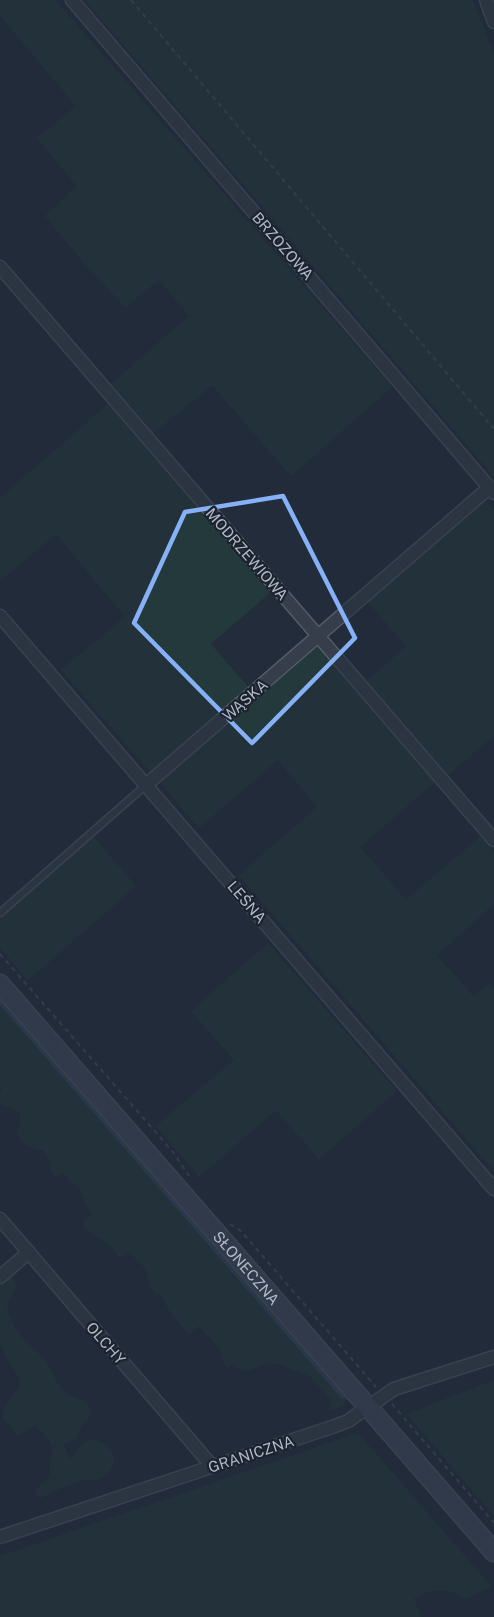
<svg xmlns="http://www.w3.org/2000/svg" width="494" height="1617" font-family="'Public Sans',sans-serif">
  <rect width="100%" height="100%" fill="#222c3a"/>
  <g fill="#24393b">
    <path d="M0,0H55L392,387L291,476L212,385L154,433L111,384L189,316L159,280L125,307L83,262L45,216L77,186L37,138L76,106L0,16Z"/>
    <path d="M85,0H473L494,54V477Z"/>
    <path d="M108,404L270,593L211,644L251,690L153,775L61,670L125,617L56,534L0,581V498Z"/>
    <path d="M485,499L494,510V735L448,775L367,681L406,646L366,600Z"/>
    <path d="M315,644L435,782L360,847L406,900L481,836L494,851V904L437,955L474,997L489,984L494,989V1171L239,875L317,807L278,760L199,828L159,781Z"/>
    <path d="M93,836L136,886L28,980L0,948V918Z"/>
    <path d="M268,943L397,1091L319,1159L276,1110L199,1177L156,1126L234,1060L191,1011Z"/>
    <path d="M0,998L347,1398L344,1406L329,1411L331,1400L306,1372L303,1373L278,1364L263,1365L244,1372L232,1364L228,1368L224,1363L220,1350L199,1326L189,1334C178,1322 166,1308 160,1293L156,1295L150,1287L145,1268L128,1251L120,1258L108,1244L89,1232L82,1224L91,1215L79,1188L62,1173L56,1178C49,1170 51,1160 44,1151C30,1147 23,1147 16,1132L20,1125V1113L0,1103V1092L2,1090L0,1087Z"/>
    <path d="M10,1275C23,1291 13,1289 8,1303C5,1310 13,1326 18,1332C27,1345 41,1353 49,1366C55,1376 56,1385 66,1393C76,1400 92,1399 91,1415L80,1428L78,1437L63,1445L71,1459L83,1443L88,1440C110,1439 124,1460 105,1476C97,1483 91,1479 83,1480C80,1480 77,1483 74,1484C61,1487 52,1493 40,1498L35,1493L36,1489L48,1479L50,1474L49,1468L53,1448L48,1438L35,1425L18,1436L3,1418C2,1401 18,1396 20,1380L0,1345V1284Z"/>
    <path d="M494,1380V1516L407,1414Z"/>
    <path d="M358,1433L491,1586L466,1599C448,1588 432,1588 414,1598L421,1617H0V1556Z"/>
  </g>
  <g fill="none" stroke-linecap="round" stroke-linejoin="round">
    <path stroke="#364761" stroke-width="4" d="M0,1002L343,1397"/>
    <defs>
      <path id="lane" d="M0,913L146,785"/>
      <g id="street">
        <path d="M72,0L494,493"/>
        <path d="M486,0L494,22"/>
        <path d="M0,267L494,840"/>
        <path d="M0,616L494,1189"/>
        <path d="M146,785L490,487"/>
        <path d="M0,1219L212,1466"/>
        <path d="M0,1277L29,1252"/>
        <path d="M0,1537L335,1426L348,1421L394,1389L494,1357"/>
      </g>
      <g id="secondary">
        <path id="s1" d="M0,984L494,1552"/>
      </g>
    </defs>
    <use href="#lane" stroke="#545c69" stroke-width="9"/>
    <use href="#street" stroke="#545c69" stroke-width="15"/>
    <use href="#secondary" stroke="#545c69" stroke-width="21"/>
    <g stroke="#425659" stroke-width="2" stroke-dasharray="4.5 4.5" stroke-linecap="butt">
      <path d="M131,0L494,429"/>
      <path d="M0,954L173,1152L189,1176"/>
      <path d="M230,1224L241,1231L376,1387"/>
      <path d="M392,1404L494,1523"/>
    </g>
    <use href="#lane" stroke="#363e4b" stroke-width="6"/>
    <use href="#street" stroke="#363e4b" stroke-width="12"/>
    <use href="#secondary" stroke="#444d5e" stroke-width="18"/>
  </g>
  <path d="M0 0H494V1617H0ZM283,496L355,638L252,743L134,623L185,512Z" fill="#222c3a" fill-opacity=".55" fill-rule="evenodd"/>
  <path fill="none" stroke="#86b1f7" stroke-width="4.5" stroke-linejoin="round" d="M283,496L355,638L252,743L134,623L185,512Z"/>
  <g text-anchor="middle" dominant-baseline="central" stroke-width="4.5" stroke-linejoin="round" paint-order="stroke">
    <g font-size="15" fill="#b1b9c7" stroke="#1b232f">
      <text transform="translate(283 246) rotate(49)">BRZOZOWA</text>
      <text transform="translate(247 554) rotate(49)">MODRZEWIOWA</text>
      <text transform="translate(245 700) rotate(-41)">WĄSKA</text>
      <text transform="translate(247 902) rotate(49)">LEŚNA</text>
      <text stroke="none"><textPath href="#s1" startOffset="376">SŁONECZNA</textPath></text>
      <text transform="translate(106 1343) rotate(49)">OLCHY</text>
      <text transform="translate(251 1454) rotate(-18)">GRANICZNA</text>
    </g>
  </g>
</svg>
